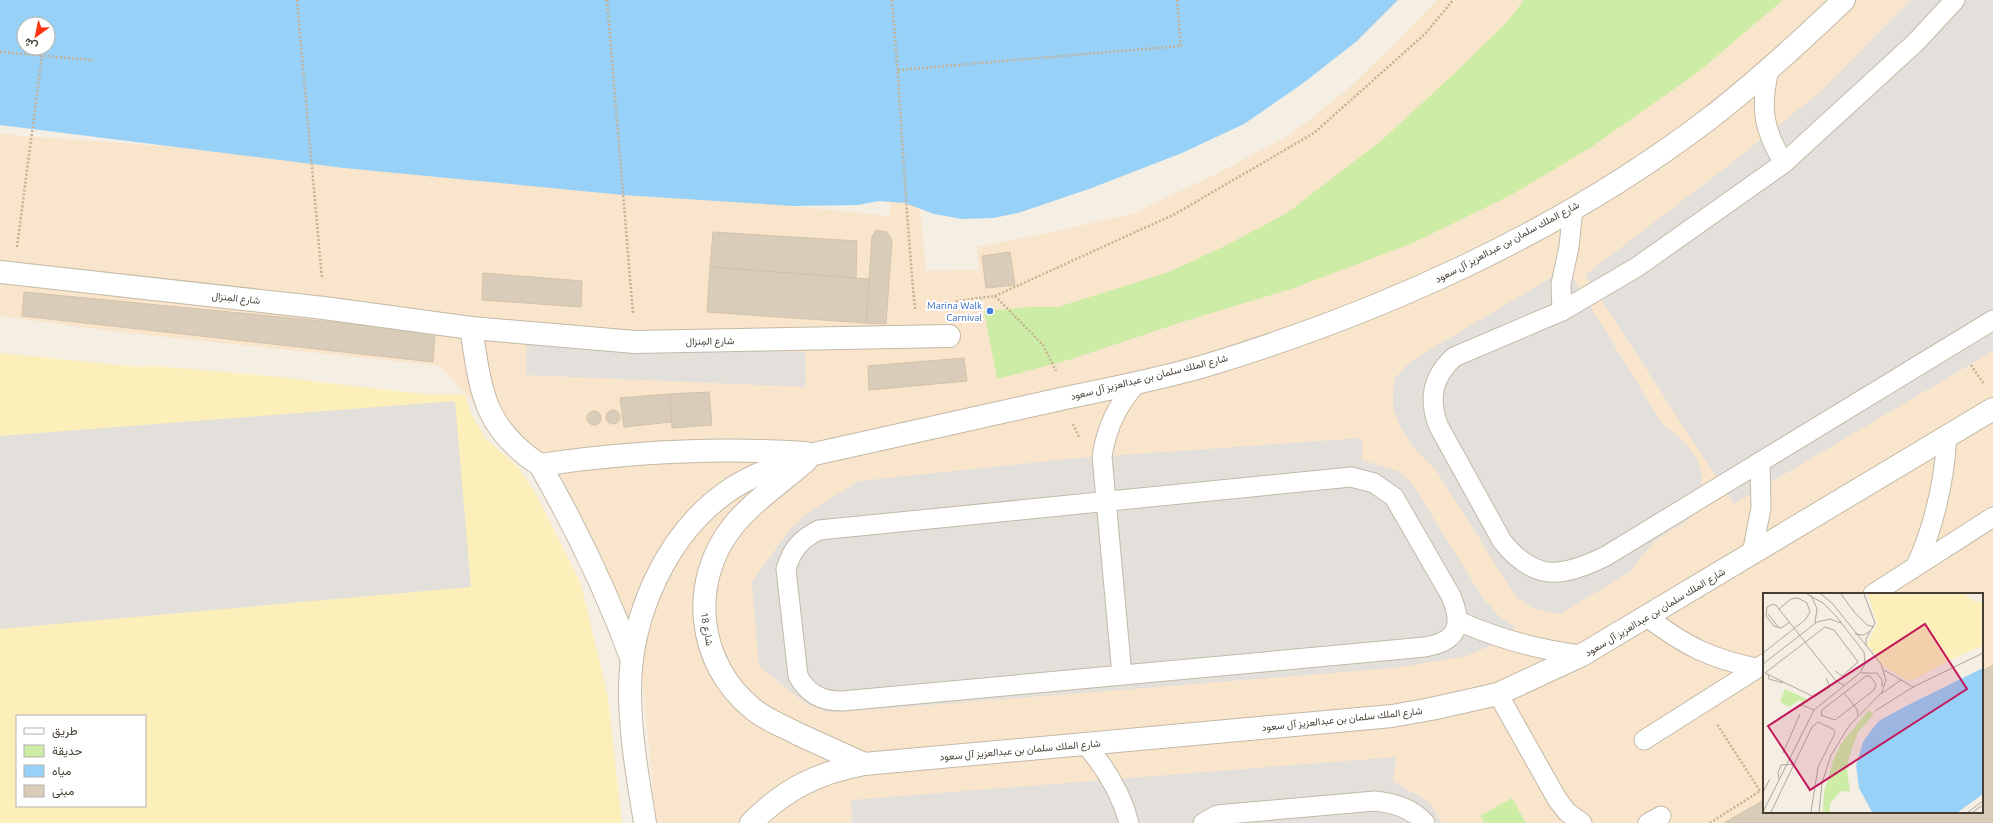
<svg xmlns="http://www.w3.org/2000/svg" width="1993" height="823" font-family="Ubuntu,Vazirmatn,sans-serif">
  <rect width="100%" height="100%" fill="#f4eee3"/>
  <path fill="#f9e5cb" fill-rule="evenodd" d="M1437,0H1993V823H656L643,683L562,477L502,445L472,401L440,366L118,332L0,316V134L306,157L890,216V180H917L926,271L979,270L977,247L1058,231L1134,213L1214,175L1290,135L1342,94L1389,49ZM1764,594H1982V812H1764Z"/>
  <g fill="#cdeda6">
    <path d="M1524,0H1783L1697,73L1590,148L1511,195L1413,243L1294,288L1182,322L1072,359L997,379L984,311L1030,307H1058L1169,272L1227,245L1287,213L1382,140L1458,70L1508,21Z"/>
    <path d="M1512,798L1526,823H1485L1480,816Z"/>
  </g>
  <path fill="#fdefb9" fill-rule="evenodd" d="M0,353L139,367L154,366L260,375L422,394H465L472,416L486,439L518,467L536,494L581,584L608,697L622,823H0ZM17,716H145V806H17Z"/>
  <g fill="#e3e0dc">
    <path d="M1911,0H1993V351L1734,504L1585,275L1716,175L1818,94Z"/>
    <path d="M1567,268L1663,425L1679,437L1695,455L1702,473L1701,492L1697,508L1687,521L1653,542L1631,571L1560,614L1532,608L1518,598L1511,589L1436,470L1413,447L1401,428L1393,409V391L1395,378L1411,361Z"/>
    <path d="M527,342L805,352L806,387L526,375Z"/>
    <path d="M455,401L471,587L0,629V436Z"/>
    <path d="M1362,438V460L1400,472L1413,485L1483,598L1499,616L1515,627L1495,644L1466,656L1395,668L829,713L805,703L759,666L752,582L789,530L808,513L859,481L1067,459Z"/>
    <path d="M1396,757L1393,781L1429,802L1442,823H852L851,800Z"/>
  </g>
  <path fill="#97d1f8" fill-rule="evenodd" d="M0,0H1398L1357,41L1302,84L1244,124L1182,153L1089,189L1018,213L993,218L962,219L934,214L905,203L879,201L858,205L793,206L623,195L344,168L0,125ZM24,24H48V48H24Z"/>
  <g fill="#d9cdba" stroke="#d2c2a9">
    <path d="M876,230L887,232L892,240L886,324L866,323L872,237Z"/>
    <path d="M713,232L857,241L856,278L710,267Z"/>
    <path d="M1010,252L1015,285L986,288L982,256Z"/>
    <path d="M710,267L869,279L866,323L707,312Z"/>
    <path d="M483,273L582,281L581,307L482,300Z"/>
    <path d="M24,292L435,332L433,362L22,316Z"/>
    <path d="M964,358L967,381L869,390L868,366Z"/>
    <path d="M709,392L712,425L672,428L670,394Z"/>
    <path d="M670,394L671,422L624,427L620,398Z"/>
    <circle cx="613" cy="417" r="7"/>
    <circle cx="594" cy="418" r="7"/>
    <path d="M1993,665V823H1724L1764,800V812H1982V671Z"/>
  </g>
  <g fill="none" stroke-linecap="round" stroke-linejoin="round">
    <defs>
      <g id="service">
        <path d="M1955,0L1915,43L1784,163L1637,267L1562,311L1454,357C1432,377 1428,400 1439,427L1502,541C1535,583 1563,577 1606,556L1993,320"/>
        <path d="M1769,70C1760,107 1763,130 1784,163"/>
        <path d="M1562,311L1561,284L1569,247L1573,208"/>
        <path d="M1351,477L1374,483L1394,497L1451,596C1463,624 1459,641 1425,647L842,701C821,701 808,694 798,676L786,569C792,549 801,539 819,530Z"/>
        <path d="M1752,554L1761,508L1760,462"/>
        <path d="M1916,566C1935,524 1944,483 1947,437"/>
        <path d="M1873,594L1993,517"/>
        <path d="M1647,617C1686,646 1709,658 1756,668"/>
        <path d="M1458,621C1499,639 1538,650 1582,655"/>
        <path d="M1122,675L1102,456C1107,427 1117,405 1137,383"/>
        <path d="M1498,694L1557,799L1567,812L1582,823"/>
        <path d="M1644,740L1764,664"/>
        <path d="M1085,744C1106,768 1121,792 1129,823"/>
        <path d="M1203,823L1217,815L1375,801C1394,803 1412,808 1425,823"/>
        <path d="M1648,823L1661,816"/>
      </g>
      <g id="minor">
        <path d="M0,272L324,308L471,328L635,342L949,336"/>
        <path d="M471,328C481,391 483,428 540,465C628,452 715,447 805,453"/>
        <path d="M806,461C784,480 750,504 733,526C688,582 697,664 753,709C766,720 783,726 798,734C820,744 842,754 864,764"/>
        <path d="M540,465C576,528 607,592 632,660"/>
        <path d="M645,823C638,779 630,735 630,691C630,616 666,534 728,491C754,473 785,464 814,454C896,436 979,417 1061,399C1108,389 1155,380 1201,367C1381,313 1561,232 1710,118C1758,81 1801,41 1844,0"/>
        <path d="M751,823C785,789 817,773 864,764L1392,716L1431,709L1498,694L1582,655L1993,409"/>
      </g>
    </defs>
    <use href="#service" stroke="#c3b9a7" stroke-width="21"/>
    <use href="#minor" stroke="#c3b9a7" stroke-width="24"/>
    <g stroke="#c3b294" stroke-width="2.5" stroke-dasharray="2 2" stroke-linecap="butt">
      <path d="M297,0L322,279"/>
      <path d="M607,0L633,314"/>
      <path d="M892,0C901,103 905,206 915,309"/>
      <path d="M0,52L93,60"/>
      <path d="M898,70L1181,46L1177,0"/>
      <path d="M17,247L42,56"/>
      <path d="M995,296L1175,214L1314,133L1426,33L1453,0"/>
      <path d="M954,310L957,301L995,296L1043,345L1056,371"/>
      <path d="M1971,365L1984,384"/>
      <path d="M1073,424L1079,437"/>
      <path d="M1710,823L1760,791L1717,724"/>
    </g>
    <use href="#service" stroke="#fff" stroke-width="19"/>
    <use href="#minor" stroke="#fff" stroke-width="22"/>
  </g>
  <circle fill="#3f7fe0" stroke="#fff" stroke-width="1.5" cx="990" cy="311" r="4"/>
  <g text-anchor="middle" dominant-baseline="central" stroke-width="4" stroke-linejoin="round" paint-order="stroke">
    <g font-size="10" fill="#463e32" stroke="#fff">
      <text transform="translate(1507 242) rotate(-28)">شارع الملك سلمان بن عبدالعزيز آل سعود</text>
      <text transform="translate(236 298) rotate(6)">شارع المِنزال</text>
      <text transform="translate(710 341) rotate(-1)">شارع المِنزال</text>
      <text transform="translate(1149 377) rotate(-14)">شارع الملك سلمان بن عبدالعزيز آل سعود</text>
      <text transform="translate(1655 612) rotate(-31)">شارع الملك سلمان بن عبدالعزيز آل سعود</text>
      <text transform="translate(707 629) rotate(80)">شارع 18</text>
      <text transform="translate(1342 719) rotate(-6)">شارع الملك سلمان بن عبدالعزيز آل سعود</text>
      <text transform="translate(1020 750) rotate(-5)">شارع الملك سلمان بن عبدالعزيز آل سعود</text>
    </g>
    <g font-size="10" fill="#366cbe" stroke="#fff" text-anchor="end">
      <text x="982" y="305">Marina Walk<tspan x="982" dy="12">Carnival</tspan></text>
    </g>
  </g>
  <g transform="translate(1763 593)">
    <rect width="220" height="220" fill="#f4eee3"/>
    <path d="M22,96L46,107L44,110L36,107L27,114L20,111L17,108ZM106,117L111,121L95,139L86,164L84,177L87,199L78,198L67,210V219H60L61,199L71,165L80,148Z" fill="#cdeda6"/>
    <path d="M105,1H201L211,8L220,9V53L199,61L147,88L139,85L120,72L104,51L114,31Z" fill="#fdefb9"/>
    <path d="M220,75V201L195,219H109L96,195L93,173L100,149L109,136L117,127L145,112Z" fill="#97d1f8"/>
    <path fill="none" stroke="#aea89c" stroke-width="1" d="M78,1L92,20L104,32L111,34M101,1L112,30L103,46V53M48,2L54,16L52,30M5,21L16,35M27,29L18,35L11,33L3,23L4,14L10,11L14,13L16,16L73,88L81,92M92,41L101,42L107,38M0,60L42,27L47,19L44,10L35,5L28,6L16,16M0,71L54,29L67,26L78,30M121,77L150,94M2,80L62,34L71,37L95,69L79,83L72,78M2,80L51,104L67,94L63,85M98,80H114L119,87V94M5,81L6,86L20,90M103,83H107L113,91L111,97L72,127L58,122L59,117ZM81,100L94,116L95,123M118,101L138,87M32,116L39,112L51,117M112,118L150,94L220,60M20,160L37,121M16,186L15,180L18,172L32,171M0,199L7,186M0,219L51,117L97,80L102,71L101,59L73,23L60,10L44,1M8,219L49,134L55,129L70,136L72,140L55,174L48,219M56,219L59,190L68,162L86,133L119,99L123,87L118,71L69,10L58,1M205,219L220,208M210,219L220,212"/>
    <path fill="#c2185b" fill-opacity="0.15" stroke="#c2185b" stroke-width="2" d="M162,31L204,96L47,197L5,133Z"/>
    <rect width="220" height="220" fill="none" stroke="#463e32" stroke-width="2"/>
  </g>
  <rect x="16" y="715" width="130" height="92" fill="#ffffff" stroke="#b5b2ad"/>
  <rect x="24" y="728" width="20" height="6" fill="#ffffff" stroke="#b5b2ad"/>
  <text x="52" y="735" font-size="12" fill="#463e32">طريق</text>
  <rect x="24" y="745" width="20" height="12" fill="#cdeda6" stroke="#b5b2ad"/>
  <text x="52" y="755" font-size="12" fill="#463e32">حديقة</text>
  <rect x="24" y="765" width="20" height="12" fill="#97d1f8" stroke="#b5b2ad"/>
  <text x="52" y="775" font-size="12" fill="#463e32">مياه</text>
  <rect x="24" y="785" width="20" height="12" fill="#d9cdba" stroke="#b5b2ad"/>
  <text x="52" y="795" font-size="12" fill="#463e32">مبنى</text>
  <g transform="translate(36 36) rotate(213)"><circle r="19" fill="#ffffff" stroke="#b5b2ad"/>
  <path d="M0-3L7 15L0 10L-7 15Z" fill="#ff310e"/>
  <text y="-6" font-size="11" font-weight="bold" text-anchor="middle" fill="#463e32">ش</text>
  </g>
</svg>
